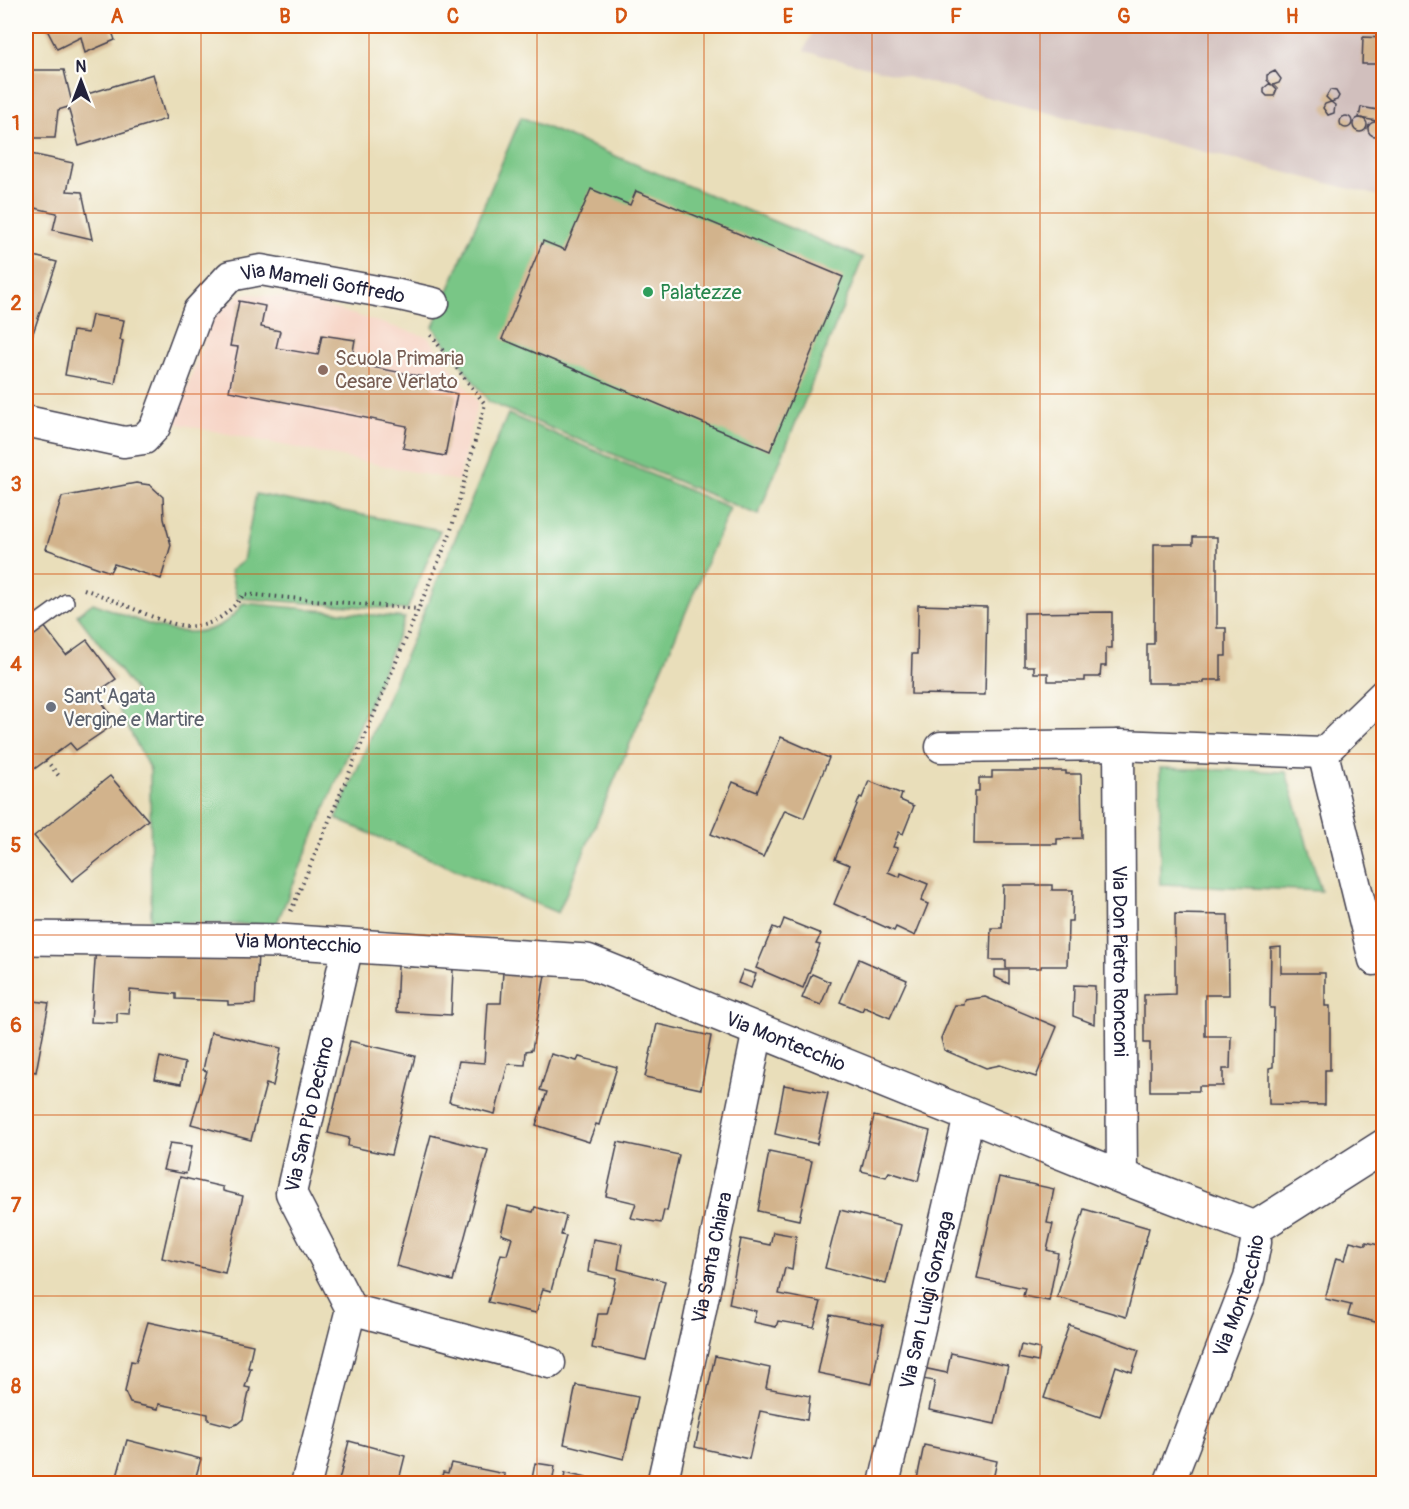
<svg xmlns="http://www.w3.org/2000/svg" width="1409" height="1509" font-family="Pangolin,sans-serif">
  <rect width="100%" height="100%" fill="#fdfcf7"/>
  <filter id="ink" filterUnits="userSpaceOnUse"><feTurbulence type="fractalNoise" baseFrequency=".0167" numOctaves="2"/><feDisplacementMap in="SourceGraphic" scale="12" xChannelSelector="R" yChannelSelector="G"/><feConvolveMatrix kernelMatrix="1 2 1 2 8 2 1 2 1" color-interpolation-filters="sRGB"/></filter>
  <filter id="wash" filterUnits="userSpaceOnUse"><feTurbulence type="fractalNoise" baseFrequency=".008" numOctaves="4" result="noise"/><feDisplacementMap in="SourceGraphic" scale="24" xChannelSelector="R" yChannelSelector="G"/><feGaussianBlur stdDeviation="1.35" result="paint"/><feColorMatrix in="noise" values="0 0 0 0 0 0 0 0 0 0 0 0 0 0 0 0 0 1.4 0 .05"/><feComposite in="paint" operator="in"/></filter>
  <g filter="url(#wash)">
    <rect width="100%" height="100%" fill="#e9deba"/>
    <path fill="#f6d2c3" d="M252,294L302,299L428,337L478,402L458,481L174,423L213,315L240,295Z"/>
    <path fill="#d1bfbd" d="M815,26H1383V197L804,51Z"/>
    <g fill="#79c686" stroke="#4e7460" stroke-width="1.5">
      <path d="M521,117L863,258L758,515L489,402L433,327Z"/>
      <path d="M508,414L730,508L558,913L336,819Z"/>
      <path d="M256,494L440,530L407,610L237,598L230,571L243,561Z"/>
      <path d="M93,603C140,620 208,659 243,603L405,618L276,925L151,922L150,770L119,710L136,692L77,615Z"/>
      <path d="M1160,768L1286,772L1321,891L1160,884Z"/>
    </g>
    <g id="blocks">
      <g fill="#d2b38c">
        <path d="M45,26H110L115,40L85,53L81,37L57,49Z"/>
        <path d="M1363,37L1383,38V64H1362Z"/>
        <path d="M26,70H64L71,99L153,74L166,119L79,146L68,107L58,110L55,138H26Z"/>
        <path d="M1275,71L1281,79L1279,83L1273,85L1277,89L1274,96H1267L1264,93V88L1269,84L1272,85L1267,80V75Z"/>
        <path d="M1330,90L1336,91L1339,96L1337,100L1331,102L1335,105L1334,113L1328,115L1323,108L1325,104L1331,102L1326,97Z"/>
        <path d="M1361,107L1383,111V122L1359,118Z"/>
        <circle cx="1346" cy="122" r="6"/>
        <circle cx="1360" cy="125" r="7"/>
        <circle cx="1375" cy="129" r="7"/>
        <path d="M26,153L73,163L67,191L82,192L92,239L53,230L57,213L26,206Z"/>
        <path d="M591,189L630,205L636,191L843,277L770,451L502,339L543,241L565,250Z"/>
        <path d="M26,254L57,262L26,354Z"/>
        <path d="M239,301L265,306L261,327L280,331L276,348L318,355L322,335L355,340L351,363L434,379L432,388L457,394L445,456L403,448L407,426L229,391L238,347L230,346Z"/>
        <path d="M92,315L124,320L120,340L123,341L115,384L65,375L73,331L88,333Z"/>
        <path d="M136,483L150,485L163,497L164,519L171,545L161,579L114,564L110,572L46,549L62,497Z"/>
        <path d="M1193,537H1217V628H1226V656H1221V680H1204V683H1147V644H1154V544H1193Z"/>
        <path d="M918,605L987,607L985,695L911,694L912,654H917Z"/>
        <path d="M1112,612V648H1106V666H1101L1100,677H1085V681H1048V673H1034V666H1024V613Z"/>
        <path d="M44,626L66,655L87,640L116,679L96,693L116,723L76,750L70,743L26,775V640Z"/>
        <path d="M781,737L829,758L804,818L785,810L763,857L711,834L733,782L757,792Z"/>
        <path d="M992,771H1066V774H1081L1082,838L1057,839V844H974L975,791H979V778H992Z"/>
        <path d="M110,776L148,820L72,881L34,836Z"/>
        <path d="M869,781L902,794L900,800L914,806L903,834L899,832L893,847L898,848L888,872L900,877L901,873L928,884L921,901L928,904L915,936L896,927L894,931L834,904L850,865L835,859L860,797L862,798Z"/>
        <path d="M1003,885H1052V890H1073L1072,921H1068L1067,966H1041V968H1006V960H990L991,928H1002Z"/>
        <path d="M1175,914L1228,915L1229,995H1205V1036H1231L1230,1069H1223V1086H1199V1091H1150V1043H1144V995L1175,994Z"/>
        <path d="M784,919L821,934L816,944L820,945L803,988L756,968L773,927L780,930Z"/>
        <path d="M96,945L258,954L255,1004L228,1005V1001L176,999V994L130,990L129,1014L117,1013V1023L91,1022Z"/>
        <path d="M1281,947V973H1325V1006H1330V1070H1325V1105L1269,1104V1068L1273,1067L1274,1008H1270L1271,948Z"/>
        <path d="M859,959L907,980L890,1018L864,1007L862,1011L840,1002Z"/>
        <path d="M398,966L453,969L451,1015L396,1012Z"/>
        <path d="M743,970L756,974L751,988L738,983Z"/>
        <path d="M995,970H1009V984L995,977Z"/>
        <path d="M503,972L545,975L532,1050L526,1051L525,1065L508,1064L495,1114L449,1102L459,1061L484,1063L488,1003H501Z"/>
        <path d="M812,974L830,982L821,1005L802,998Z"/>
        <path d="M1074,985L1095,986L1094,1024L1073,1016Z"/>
        <path d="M985,997L1057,1027L1036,1077L1000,1065L986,1068L944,1050L941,1038L955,1005H964L965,1000Z"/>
        <path d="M26,1000L49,1003L36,1072L26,1070Z"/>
        <path d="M657,1024L711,1036L701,1089L645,1077Z"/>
        <path d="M211,1032L281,1048L273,1086L266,1084L251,1140L191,1124L207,1071L203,1070Z"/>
        <path d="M350,1041L415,1056L391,1155L348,1146L349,1138L328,1133Z"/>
        <path d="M551,1054L577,1061L579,1057L617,1067L599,1125L596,1124L589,1142L536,1125L547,1092L540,1090Z"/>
        <path d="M160,1057L185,1063L181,1084L155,1079Z"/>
        <path d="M784,1085L828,1093L817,1144L775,1134Z"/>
        <path d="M874,1116L930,1131L918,1181L889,1172L886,1177L861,1171Z"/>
        <path d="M431,1135L488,1150L453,1281L396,1266Z"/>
        <path d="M618,1142L679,1155L667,1211L664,1210L661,1223L631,1218L636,1203L606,1196Z"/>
        <path d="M170,1143L192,1146L186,1174L163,1170Z"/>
        <path d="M769,1152L812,1161L799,1220L758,1211Z"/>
        <path d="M180,1177L223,1187V1191L243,1196L225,1273L162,1258Z"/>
        <path d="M999,1177L1054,1189L1047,1223L1053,1224L1047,1250L1058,1253L1049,1301L1023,1296L1025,1288L977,1278Z"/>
        <path d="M508,1206L533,1212L535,1207L566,1216L561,1235L566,1236L551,1291L543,1289L536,1313L488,1302L501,1254L507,1255L512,1238L501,1234Z"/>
        <path d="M1084,1209L1149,1228L1126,1317L1057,1297Z"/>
        <path d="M840,1210L901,1225L886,1284L825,1268Z"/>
        <path d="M773,1232L796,1236L792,1270L785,1268L779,1294L821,1302L814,1327L778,1321L776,1327L753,1322L756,1311L729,1304L741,1239L770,1245Z"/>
        <path d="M593,1239L622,1244L618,1269L665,1281L646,1360L592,1348L598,1314H607L616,1278L588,1272Z"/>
        <path d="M1350,1241L1366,1245V1242L1383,1246V1324L1348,1315L1351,1305L1325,1299L1336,1258L1345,1260Z"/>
        <path d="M830,1315L883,1325L872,1384L818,1373Z"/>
        <path d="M148,1322L253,1345L248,1368H251L245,1387L250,1388L243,1419L237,1424L231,1426L208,1420V1414L159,1404L158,1409L130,1403L125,1392L131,1361L136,1362Z"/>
        <path d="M1069,1325L1139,1350L1132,1372L1116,1366L1100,1417L1044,1398Z"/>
        <path d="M1021,1345L1040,1349L1038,1362L1018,1358Z"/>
        <path d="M951,1353L1008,1366L995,1424L929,1410L935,1381L916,1378L918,1367L947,1373Z"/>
        <path d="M715,1356L770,1368L766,1388L810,1396L807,1420L760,1411L749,1459L695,1447Z"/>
        <path d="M576,1385L638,1397L624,1459L564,1444Z"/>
        <path d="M127,1440L201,1459L196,1476L201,1477L200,1484H115Z"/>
        <path d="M349,1441L405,1456L398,1484H338Z"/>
        <path d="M924,1445L997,1461L992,1484H916Z"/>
        <path d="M451,1463L505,1474L504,1484H440L443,1472L448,1473Z"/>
        <path d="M535,1463L555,1466L552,1484H531Z"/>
        <path d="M565,1473L608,1483L607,1484H563Z"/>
      </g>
    </g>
  </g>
  <g filter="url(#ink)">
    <use href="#blocks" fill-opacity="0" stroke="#403e4e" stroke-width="1.5"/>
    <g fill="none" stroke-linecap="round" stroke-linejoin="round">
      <defs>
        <path id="service" d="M26,631L66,602"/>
        <g id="minor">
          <path id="s1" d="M26,421L124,442L144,439L155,427L198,311L230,276L261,270L399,295L434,303"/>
          <path d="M1119,745L1323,753L1384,694"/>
          <path id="s2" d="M941,747L1119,745L1122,1177"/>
          <path d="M1323,753L1374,960"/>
          <path d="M351,1309L550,1363"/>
          <path id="s3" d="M306,1484L351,1309L291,1193L348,945"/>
          <path id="s4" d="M662,1484L697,1329L758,1030"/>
          <path id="s5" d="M884,1484L969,1116"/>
          <path id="s6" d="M1169,1484L1249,1278L1256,1242L1255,1228"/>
        </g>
        <g id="tertiary">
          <path id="s7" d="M26,938L279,941L587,961L1122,1177L1255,1228L1384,1146"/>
        </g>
      </defs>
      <use href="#service" stroke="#403e4e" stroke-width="18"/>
      <use href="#minor" stroke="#403e4e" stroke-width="33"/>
      <use href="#tertiary" stroke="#403e4e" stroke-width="36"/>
      <g stroke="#403e4e" stroke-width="4" stroke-dasharray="1.5 4.5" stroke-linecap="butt">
        <path d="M84,589C103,596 122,604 141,612C185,631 212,636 244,594L418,609"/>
        <path d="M46,760L59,776"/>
        <path d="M291,911L450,534L485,404L429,333"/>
      </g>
      <use href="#service" stroke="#fff" stroke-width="15"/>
      <use href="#minor" stroke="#fff" stroke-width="30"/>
      <use href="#tertiary" stroke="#fff" stroke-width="33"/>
    </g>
  </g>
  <path fill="none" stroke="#d45411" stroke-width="1.5" stroke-opacity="0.55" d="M201,26V1484M369,26V1484M537,26V1484M704,26V1484M872,26V1484M1040,26V1484M1208,26V1484M26,213H1384M26,394H1384M26,574H1384M26,754H1384M26,935H1384M26,1115H1384M26,1296H1384"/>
  <circle fill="#2e9e5b" stroke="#fdfcf7" stroke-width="2" cx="648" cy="292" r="6"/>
  <circle fill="#8d6e63" stroke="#fdfcf7" stroke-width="2" cx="323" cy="370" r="6"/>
  <circle fill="#6b7280" stroke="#fdfcf7" stroke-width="2" cx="51" cy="707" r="6"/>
  <g text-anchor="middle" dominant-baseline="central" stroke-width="4.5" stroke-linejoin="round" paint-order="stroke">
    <g font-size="20" fill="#22223b" stroke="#fdfcf7">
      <text stroke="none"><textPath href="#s1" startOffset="402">Via Mameli Goffredo</textPath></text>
      <text stroke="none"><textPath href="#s7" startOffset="272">Via Montecchio</textPath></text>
      <text stroke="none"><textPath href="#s2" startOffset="394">Via Don Pietro Ronconi</textPath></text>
      <text stroke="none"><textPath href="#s7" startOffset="776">Via Montecchio</textPath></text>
      <text stroke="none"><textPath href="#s3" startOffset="392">Via San Pio Decimo</textPath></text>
      <text stroke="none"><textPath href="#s4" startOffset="232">Via Santa Chiara</textPath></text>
      <text stroke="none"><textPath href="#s6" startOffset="201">Via Montecchio</textPath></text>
      <text stroke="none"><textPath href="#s5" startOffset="189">Via San Luigi Gonzaga</textPath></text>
    </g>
    <g font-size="20" fill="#27864d" stroke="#fdfcf7" text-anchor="start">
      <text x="660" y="292">Palatezze</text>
    </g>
    <g font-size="20" fill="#785e54" stroke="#fdfcf7" text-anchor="start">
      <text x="335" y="358">Scuola Primaria<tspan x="335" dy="23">Cesare Verlato</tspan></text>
    </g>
    <g font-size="20" fill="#5b616d" stroke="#fdfcf7" text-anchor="start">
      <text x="63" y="696">Sant'Agata<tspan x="63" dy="23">Vergine e Martire</tspan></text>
    </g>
  </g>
  <rect width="1409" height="1509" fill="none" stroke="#fdfcf7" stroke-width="66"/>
  <g transform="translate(81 81)" stroke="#fdfcf7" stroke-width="4.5" paint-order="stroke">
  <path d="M0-4.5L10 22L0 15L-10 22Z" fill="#22223b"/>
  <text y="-9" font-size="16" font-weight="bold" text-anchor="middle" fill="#22223b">N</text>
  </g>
  <rect x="33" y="33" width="1343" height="1443" fill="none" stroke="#d45411" stroke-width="2"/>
  <g font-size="20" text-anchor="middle" font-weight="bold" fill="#d45411">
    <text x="117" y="23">A</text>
    <text x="285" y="23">B</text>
    <text x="453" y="23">C</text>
    <text x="621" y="23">D</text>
    <text x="788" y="23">E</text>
    <text x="956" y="23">F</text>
    <text x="1124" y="23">G</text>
    <text x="1292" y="23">H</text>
    <text x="16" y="130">1</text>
    <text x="16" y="310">2</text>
    <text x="16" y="491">3</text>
    <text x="16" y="671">4</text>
    <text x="16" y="852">5</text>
    <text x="16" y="1032">6</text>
    <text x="16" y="1212">7</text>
    <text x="16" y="1393">8</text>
  </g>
</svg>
